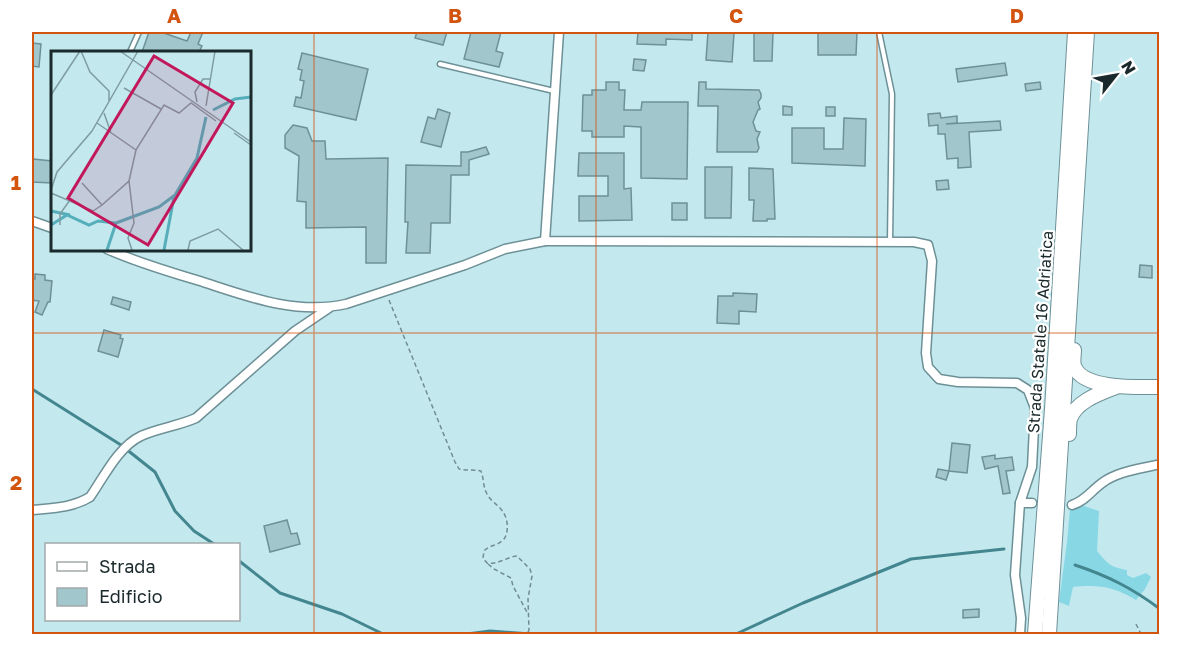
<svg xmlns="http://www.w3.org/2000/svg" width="1191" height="666" font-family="'Golos Text',sans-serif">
  <rect width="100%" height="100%" fill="#c3e9ef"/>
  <path fill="#87d8e4" d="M1081,505L1099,511L1097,551C1108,564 1110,567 1127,570V575L1133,578L1146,573L1151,577L1145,589L1136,600C1115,587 1098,584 1073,587L1069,606L1059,602L1067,542L1070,509Z"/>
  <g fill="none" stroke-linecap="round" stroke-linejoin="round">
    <g stroke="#44868f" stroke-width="3">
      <path d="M32,389L121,445L155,472L175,511L194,531L214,544"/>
      <path d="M238,560L280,593L342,614L383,634"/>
      <path d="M1075,565C1108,576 1132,588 1160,609"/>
      <path d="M467,634L490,631L530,634"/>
      <path d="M736,634L803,603L911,559L1004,549"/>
    </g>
  </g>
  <g fill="#a1c7cd" stroke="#6e9197" stroke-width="1.5">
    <path d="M149,32H161L187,41L191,32H203L198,44L202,46L199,52H142Z"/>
    <path d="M417,32H447L443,45L415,38Z"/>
    <path d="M471,32H501L496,51L503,53L499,67L464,59Z"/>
    <path d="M638,32H692V40L666,39V45L637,44Z"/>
    <path d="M708,32L734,33L732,62L706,60Z"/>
    <path d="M754,32H773L772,61H754Z"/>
    <path d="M818,32H857L856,55H818Z"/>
    <path d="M32,43L41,44L39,67L32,66Z"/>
    <path d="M302,53L368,69L356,120L294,106L296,97L301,98L304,81L300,80L302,70L298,69Z"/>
    <path d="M634,59L646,60L644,71L633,70Z"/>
    <path d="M1005,63L1007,75L958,82L956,69Z"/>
    <path d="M606,82H619V90H625L624,110H641L642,102H688L687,179L641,178V127L624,126V137H592V131H582L583,95H592V90H606Z"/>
    <path d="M699,82H706V89L759,90L761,94V98L758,102L760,109L758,110L753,122L756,131L760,132L757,139L759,148L757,152H717L718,106H698Z"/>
    <path d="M1040,82L1041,89L1026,91L1025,84Z"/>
    <path d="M783,106L792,107V115H783Z"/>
    <rect x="826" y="107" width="9" height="9"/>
    <path d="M438,109L450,113L441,147L421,142L428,117L435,119Z"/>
    <path d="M940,113L941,118L957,116V123L946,124L1000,121L1001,130L969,132L971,167L958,168V158L947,159L945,134H938V125L929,126L928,114Z"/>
    <path d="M844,118L866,119L865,166L792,163V128H824V149H843Z"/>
    <path d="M293,125L307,128L312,141H325L326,159L388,158L386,263H366V227L306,228V202L297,201L299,156L285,148V135Z"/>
    <path d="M486,147L489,154L469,160V175H451L450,223H431L430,253H406L408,222H405L406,165L461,166V152H468Z"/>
    <path d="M579,153H624V189L631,188L632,220L579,221V196H608V176H578Z"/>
    <path d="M33,159L52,161V183L32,182Z"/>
    <path d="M705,167H732L731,218H705Z"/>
    <path d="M749,168L773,169L775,219H767V221H753L754,200H749Z"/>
    <path d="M948,180L949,189L937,190L936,181Z"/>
    <rect x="672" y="203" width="15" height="17"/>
    <path d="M1140,265L1152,266V278L1139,277Z"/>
    <path d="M35,274L45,275V280L52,281L50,302H48L42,315L35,312L39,301L32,300V279H35Z"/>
    <path d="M733,293L757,294L756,312L739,311V324L717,323L718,296H733Z"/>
    <path d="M113,297L131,302L129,310L111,304Z"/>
    <path d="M104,330L121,335L120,338L123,339L118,357L98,351Z"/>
    <path d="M952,443L970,445L967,473L949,471Z"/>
    <path d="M995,455V459L1012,457L1014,470L1006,471L1010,493L1003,494L998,466L985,469L982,457Z"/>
    <path d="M938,469L949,471L946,480L936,477Z"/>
    <path d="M287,520L291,534L297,533L300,544L270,552L264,526Z"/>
    <path d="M979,609V617L963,618V610Z"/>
  </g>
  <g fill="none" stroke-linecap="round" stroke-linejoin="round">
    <defs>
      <g id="service">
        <path d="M879,32L892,94L890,242"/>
        <path d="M130,52L139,32"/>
        <path d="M440,64L554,91"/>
      </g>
      <g id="minor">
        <path d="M559,32L545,241L914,242L928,245L932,261L926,353L928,367L939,379L958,382L1017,383L1028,390L1035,408L1032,467L1020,503L1015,575L1021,618L1020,634"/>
        <path d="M32,221L52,228"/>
        <path d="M107,249C138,263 170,272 203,282C249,297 296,315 346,304L465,265L505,249L545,241"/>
        <path d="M1020,503H1032"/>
        <path d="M1072,505C1085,501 1091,491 1102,483C1118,471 1141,469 1160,464"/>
        <path d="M32,510C52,508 72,508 90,497C104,477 118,447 141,436C159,428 178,426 196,418L295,331L329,308"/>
      </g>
      <g id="trunk">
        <path d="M1074,350C1074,356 1072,363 1075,368C1085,390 1140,387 1160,387"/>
        <path d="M1069,434C1069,429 1069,423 1070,419C1076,401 1101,393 1116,387"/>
        <path d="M1035,634L1052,409L1075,32"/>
        <path d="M1049,634L1087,32"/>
      </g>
    </defs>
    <use href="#service" stroke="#6d9096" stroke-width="7"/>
    <use href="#minor" stroke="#6d9096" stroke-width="11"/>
    <use href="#trunk" stroke="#6d9096" stroke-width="16"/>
    <g stroke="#728d91" stroke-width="1.5" stroke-dasharray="4.5 3" stroke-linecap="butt">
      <path d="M389,300L455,462L459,469C467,471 473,469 481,471C484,479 483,487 487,494C491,502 499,505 503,512C508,518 509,533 504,539C498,546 489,545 484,551L483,558L487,563C497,565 507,557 517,556L530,569L532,576L528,599L529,630L527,634"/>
      <path d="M488,564L494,569L511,578L513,586L528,614"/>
      <path d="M1136,624L1141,634"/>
    </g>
    <use href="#service" stroke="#fff" stroke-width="4"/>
    <use href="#minor" stroke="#fff" stroke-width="8"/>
    <use href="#trunk" stroke="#fff" stroke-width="14"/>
  </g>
  <path fill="none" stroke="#d3540f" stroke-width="1.5" stroke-opacity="0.55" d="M314,32V634M596,32V634M877,32V634M32,333H1160"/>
  <g text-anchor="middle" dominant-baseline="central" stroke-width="4.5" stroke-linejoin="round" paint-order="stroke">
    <g font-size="16" fill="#1a292b" stroke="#fff">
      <text transform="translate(1040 332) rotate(-86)">Strada Statale 16 Adriatica</text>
    </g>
  </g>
  <g transform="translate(51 51)">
    <rect width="200" height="200" fill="#c3e9ef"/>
    <path fill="none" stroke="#56aeba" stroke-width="3" d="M162,59L184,48L200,46M0,160L19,164M0,174L16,164L38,174L47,170L64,172M56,199L65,172L108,156L124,144L146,107L155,66M113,199L123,146"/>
    <path fill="none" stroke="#7f9ca1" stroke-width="1.5" d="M30,0L39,21L58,40V50M69,0L200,91M73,37L110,58M0,44L29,0M146,51L144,41L152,28H160M155,55L164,0M53,62L60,82M46,72L85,99L113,54L128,62L140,52L165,70M183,82L200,94M78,130L83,172L77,187L81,199M31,132L51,154L78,130L85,99M0,139L6,121L41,80L87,0M0,142L42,160L51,154M9,174V163L19,149M137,199L139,190L167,178L192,199"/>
    <path fill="#c2185b" fill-opacity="0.15" stroke="#c2185b" stroke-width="3" d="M103,5L182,52L97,194L17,147Z"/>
    <rect width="200" height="200" fill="none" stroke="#1a292b" stroke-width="3"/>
  </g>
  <rect width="1191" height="666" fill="none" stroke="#ffffff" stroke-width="66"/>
  <rect x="45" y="543" width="195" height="78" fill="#ffffff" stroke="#a3a9aa" stroke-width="1.5"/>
  <rect x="57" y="562" width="30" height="9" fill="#ffffff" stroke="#a3a9aa" stroke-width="1.5"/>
  <text x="99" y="573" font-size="18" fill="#1a292b">Strada</text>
  <rect x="57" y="588" width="30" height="18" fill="#a1c7cd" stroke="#a3a9aa" stroke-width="1.5"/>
  <text x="99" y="603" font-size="18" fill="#1a292b">Edificio</text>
  <g transform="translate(1116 75) rotate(59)" stroke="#ffffff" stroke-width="4.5" paint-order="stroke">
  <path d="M0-4.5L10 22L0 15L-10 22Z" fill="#1a292b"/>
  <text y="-9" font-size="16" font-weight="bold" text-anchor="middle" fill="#1a292b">N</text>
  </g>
  <rect x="33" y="33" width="1125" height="600" fill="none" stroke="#d3540f" stroke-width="2"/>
  <g font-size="20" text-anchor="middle" font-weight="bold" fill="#d3540f">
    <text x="174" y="23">A</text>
    <text x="455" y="23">B</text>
    <text x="736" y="23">C</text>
    <text x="1017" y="23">D</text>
    <text x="16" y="190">1</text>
    <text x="16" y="490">2</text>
  </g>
</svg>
